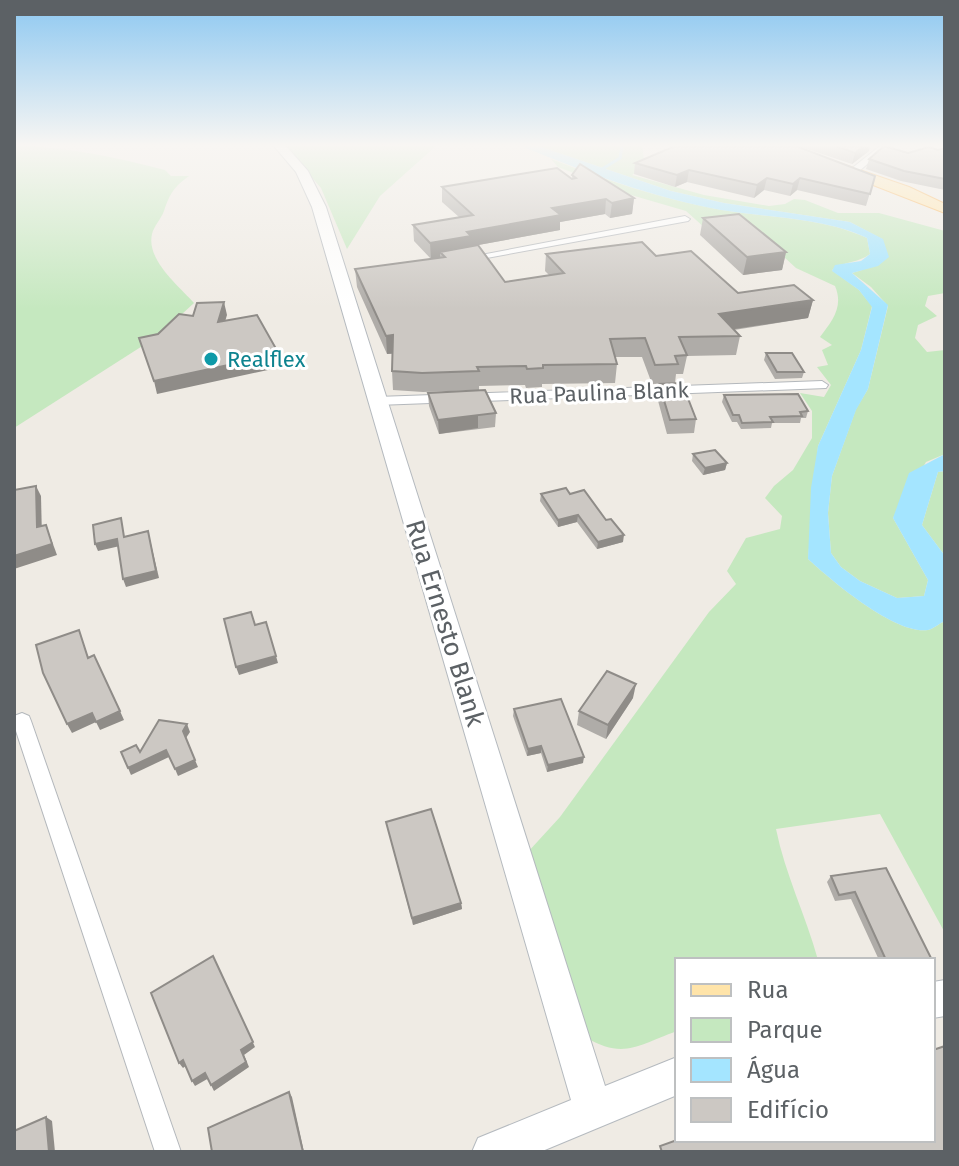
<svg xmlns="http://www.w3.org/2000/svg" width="959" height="1166" font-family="'Fira Sans',sans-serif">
  <rect width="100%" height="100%" fill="#efebe4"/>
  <g fill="#c5e8bf">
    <path d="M14,146C66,146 114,157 165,170L171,176H189C174,187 170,193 164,211C161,219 154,226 152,234C146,260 179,286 194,303L158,336L14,428Z"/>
    <path d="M285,146H436L380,196L347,249L321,188Z"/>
    <path d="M538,146H642L645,165L632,175L704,195L769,206L785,204L794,199L805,200L838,213H879L945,231V293L928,296L925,306L937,316L918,325L915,338L927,352L945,350V454L926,462L893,518L928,580L924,596L897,598L860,581L841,567L831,553L828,513L832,476L856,409L868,389L888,306L871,287L852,273L862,270L882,239L850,222L724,203L671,191Z"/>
    <path d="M551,159C605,180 665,200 722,210C770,218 822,217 867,238L870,254C858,263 845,261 832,270L859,290L872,306L861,350L818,446L808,559C831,580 895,635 928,630C933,629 940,623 945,621V933L880,814L776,829C785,874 806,916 818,960H677V1031C638,1045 624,1060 585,1037L527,853L560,817L709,612L736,584L727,571L746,538L780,529L782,516L765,498L774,486L793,470L812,438V411L800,393L824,397L831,385L817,367L828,365L822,350L832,345L820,337C832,321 844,307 835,286L796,268L759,234L705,228L686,211L631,195L558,167Z"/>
    <path d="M945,471V556L922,525L938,472Z"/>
  </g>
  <path fill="#a4e5ff" d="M521,146H538L671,191L724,203L850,222L883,239L889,257L878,266L852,273L888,305L868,389L856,410L832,476L828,513L831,553L841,567L860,581L897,598L924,596L928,580L893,518L909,473L945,454V471L938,472L922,525L945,556V621C940,623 933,629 928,630C895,635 831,580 808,559L811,488L818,446L861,350L872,307L859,290L832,271L835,265L861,261L870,254L867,238C822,217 770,218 721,210C653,198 585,172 521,146Z"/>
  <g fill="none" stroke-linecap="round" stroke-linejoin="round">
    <path stroke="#a4e5ff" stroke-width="3" d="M599,171L620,158L622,146"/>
    <defs>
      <g id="street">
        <path d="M880,146H888L857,173H851V169Z"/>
        <path d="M685,216L690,219L688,221L465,262L460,259Z"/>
        <path d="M822,381L828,385L826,388L377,405L371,401L377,397Z"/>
        <path d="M22,713L29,716L31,721L181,1152H155L16,731L14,732V716Z"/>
      </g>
      <g id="secondary">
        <path d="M274,146H286L308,171L326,207L605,1086L677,1057V1095L540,1152H472L478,1138L571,1100L312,207L296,172Z"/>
        <path d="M945,980V1016L933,1018V982Z"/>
      </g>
      <path id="primary" d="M773,146H790L909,187L945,204V213Z"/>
    </defs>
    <use href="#street" stroke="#b4b8bc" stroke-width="2"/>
    <use href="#secondary" stroke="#b5babf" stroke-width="2"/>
    <use href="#primary" stroke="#fab252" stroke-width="2"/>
    <use href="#street" fill="#fff" fill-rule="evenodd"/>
    <use href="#secondary" fill="#fff" fill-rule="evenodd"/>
    <use href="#primary" fill="#ffe4a9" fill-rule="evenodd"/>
  </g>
  <g fill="#afaca8">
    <path d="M673,146H796L875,176L866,206L797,190L790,196L764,190L754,198L687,182L675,187L634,174L635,163L674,146Z"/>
    <path d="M798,146H870L869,151L852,164Z"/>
    <path d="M945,148V190L901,181L866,169L869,159Z"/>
    <path d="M572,175L634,198L632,214L610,218L605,214L560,222V230L478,245L505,282L549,275L545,271L546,254L656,256L738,293L813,300L808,318L734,330L740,336L736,355L687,356L683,374H676L675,383L652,384L642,357H615L617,364L615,383L542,384V387L526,388L525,385L479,386V390L423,392L393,390L392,371V354H387L357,287L355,269L440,258L431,259L414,241L413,225L459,217L442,202V187L572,178Z"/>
    <path d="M703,218L786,252L782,270L743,275L700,235Z"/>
    <path d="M766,353L804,372L802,378L775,379L764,360Z"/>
    <path d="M659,384L696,419L694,433L667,434L657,397Z"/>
    <path d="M428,393L496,413L495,427L439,434L429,406Z"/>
    <path d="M724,395L808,411L806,418H801L800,423H772L771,428L741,429L737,422H732L722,402Z"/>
    <path d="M693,454L727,463L725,470L703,475L692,461Z"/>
    <path d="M541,494H570L606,520L623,542L597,549L577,522L558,527L540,501Z"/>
    <path d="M633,698L606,739L577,725L579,711Z"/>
    <path d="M514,709L583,763L547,772L541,753L527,756L513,716Z"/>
    <path d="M386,822L461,903L462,909L413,925Z"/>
    <path d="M886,868L931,958L930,960H879L851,899L835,901L827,882L831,876Z"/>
  </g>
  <g fill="#8f8c88">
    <path d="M864,146H870L869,151L852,164L855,153Z"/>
    <path d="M689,170L687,182L675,187L677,175Z"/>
    <path d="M767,178L764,190L754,198L757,185Z"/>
    <path d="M800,178L797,190L790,196L793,184Z"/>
    <path d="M634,198L632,214L610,218L612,203Z"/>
    <path d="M606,199L605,214L560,222V230L440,252V257L431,259L430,243L552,208Z"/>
    <path d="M786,252L782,270L743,275L747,257Z"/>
    <path d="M813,300L808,318L715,332L719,314Z"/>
    <path d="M224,302L227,315L221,335L218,322Z"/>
    <path d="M393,335L395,353L387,354L386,336Z"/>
    <path d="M279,354L282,367L157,394L154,381Z"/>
    <path d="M478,415V428L439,434L438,420Z"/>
    <path d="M727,463L725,470L703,475L705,468Z"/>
    <path d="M36,486L41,496L42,538L37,527Z"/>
    <path d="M578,515L577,522L558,527V520Z"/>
    <path d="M46,525L57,555L14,569V556Z"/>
    <path d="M148,531L159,578L126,587L123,579Z"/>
    <path d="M624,535L623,542L597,549L598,542Z"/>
    <path d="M117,539L120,546L98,551L95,544Z"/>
    <path d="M276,656L278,663L239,675L236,667Z"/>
    <path d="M636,684L633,698L606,739L608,725Z"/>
    <path d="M120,711L124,720L100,730L96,722L72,733L67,724L92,713Z"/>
    <path d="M187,724L190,732L186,738L183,731Z"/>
    <path d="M541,746V753L527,756L528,749Z"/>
    <path d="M166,750L169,757L131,775L128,768Z"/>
    <path d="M584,757L583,763L547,772L548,765Z"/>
    <path d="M195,760L198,767L178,776L175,769Z"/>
    <path d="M461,903L462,909L413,925L412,918Z"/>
    <path d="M213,956L255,1047L244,1055L249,1067L214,1091L211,1085L241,1050Z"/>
    <path d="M183,1060L187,1065L183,1068L179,1063Z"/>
    <path d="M205,1073L209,1078L195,1086L192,1081Z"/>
    <path d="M289,1092L292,1097L304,1152H303Z"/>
    <path d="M46,1117L52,1121L55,1152H49Z"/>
  </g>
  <g fill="#ccc8c3" stroke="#8f8c88" stroke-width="2">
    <path d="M675,146H796L875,176L870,194L800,178L793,184L767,178L757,185L689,170L677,175L635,163Z"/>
    <path d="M835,146H864L855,153Z"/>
    <path d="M884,146L908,153L929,147L938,150L945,148V179L904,171L869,159Z"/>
    <path d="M580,164L634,198L612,203L606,199L552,208L561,215L467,232L471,236L430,243L413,225L473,215L442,187L557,168L572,179L576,178L572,175Z"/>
    <path d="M739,214L786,252L747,257L703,218Z"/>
    <path d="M642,242L656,256L691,251L738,293L794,285L813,300L719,314L740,336L679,337L687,355L675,356L678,364L655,365L645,338L610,339L617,364L543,365V368L527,369L526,366L477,367L479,371L422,373L392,371L393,335L386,336L355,269L445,257L440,252L478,245L505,282L564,273L546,254Z"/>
    <path d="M224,302L218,322L257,315L279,354L154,381L139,338L158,334L179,314L193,316L197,303Z"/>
    <path d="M766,353H792L804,372H777Z"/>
    <path d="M682,383L696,419L670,420L659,384Z"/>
    <path d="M485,390L496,413L438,420L428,393Z"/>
    <path d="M798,394L808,411L800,412L802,416L770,417L773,422L742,423L739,415H733L724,395Z"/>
    <path d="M715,450L727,463L705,468L693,454Z"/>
    <path d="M36,486L37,527L46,525L52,544L14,556V490Z"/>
    <path d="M566,488L570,494L584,490L606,520L611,519L624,535L598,542L578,515L558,520L541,494Z"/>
    <path d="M121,518L124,537L148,531L156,571L123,579L117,539L95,544L93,525Z"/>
    <path d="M251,612L255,625L266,622L276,656L236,667L224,619Z"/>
    <path d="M79,630L88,658L94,655L120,711L96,722L92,713L67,724L43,673L36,645Z"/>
    <path d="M607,671L636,684L608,725L579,711Z"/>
    <path d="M561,699L584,757L548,765L541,746L528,749L514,709Z"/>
    <path d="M159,720L187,724L183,731L195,760L175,769L166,750L128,768L121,752L136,745L140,752Z"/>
    <path d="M431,809L461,903L412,918L386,822Z"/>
    <path d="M886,868L931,958L920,960H886L855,892L839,895L831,876Z"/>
    <path d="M213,956L253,1042L241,1050L246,1062L211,1085L205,1073L192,1081L183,1060L179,1063L151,993Z"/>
    <path d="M945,1046V1152H662L660,1146L677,1140H933V1050Z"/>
    <path d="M289,1092L303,1152H212L208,1128Z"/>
    <path d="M46,1117L49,1152H14V1131Z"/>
  </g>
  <linearGradient id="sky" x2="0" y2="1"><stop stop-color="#8dc8f1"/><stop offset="0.47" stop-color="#f8f6f3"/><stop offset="1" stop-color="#f8f6f3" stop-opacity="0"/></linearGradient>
  <rect width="959" height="309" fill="url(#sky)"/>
  <circle fill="#0f9aa8" stroke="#fff" stroke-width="3" cx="211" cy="359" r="8"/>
  <g text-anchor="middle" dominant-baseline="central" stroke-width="6" stroke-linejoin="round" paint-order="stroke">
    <g font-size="22" fill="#0d838f" stroke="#fff" text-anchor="start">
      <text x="227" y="359">Realflex</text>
    </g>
    <g font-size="22" fill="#5c6165" stroke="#fff">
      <text transform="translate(599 393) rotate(-2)">Rua Paulina Blank</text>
    </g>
    <g font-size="26" fill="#5c6165" stroke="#fff">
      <text transform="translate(445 623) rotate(73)">Rua Ernesto Blank</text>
    </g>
  </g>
  <rect width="959" height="1166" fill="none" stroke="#5c6165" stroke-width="32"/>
  <rect x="675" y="958" width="260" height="184" fill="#ffffff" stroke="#bec0c1" stroke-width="2"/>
  <rect x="691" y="984" width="40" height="12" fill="#ffe4a9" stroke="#bec0c1" stroke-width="2"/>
  <text x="747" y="998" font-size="24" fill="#5c6165">Rua</text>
  <rect x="691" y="1018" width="40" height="24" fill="#c5e8bf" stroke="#bec0c1" stroke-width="2"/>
  <text x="747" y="1038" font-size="24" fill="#5c6165">Parque</text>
  <rect x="691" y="1058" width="40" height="24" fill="#a4e5ff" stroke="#bec0c1" stroke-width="2"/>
  <text x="747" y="1078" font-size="24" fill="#5c6165">Água</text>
  <rect x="691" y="1098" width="40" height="24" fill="#ccc8c3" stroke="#bec0c1" stroke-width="2"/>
  <text x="747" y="1118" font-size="24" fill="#5c6165">Edifício</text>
</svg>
